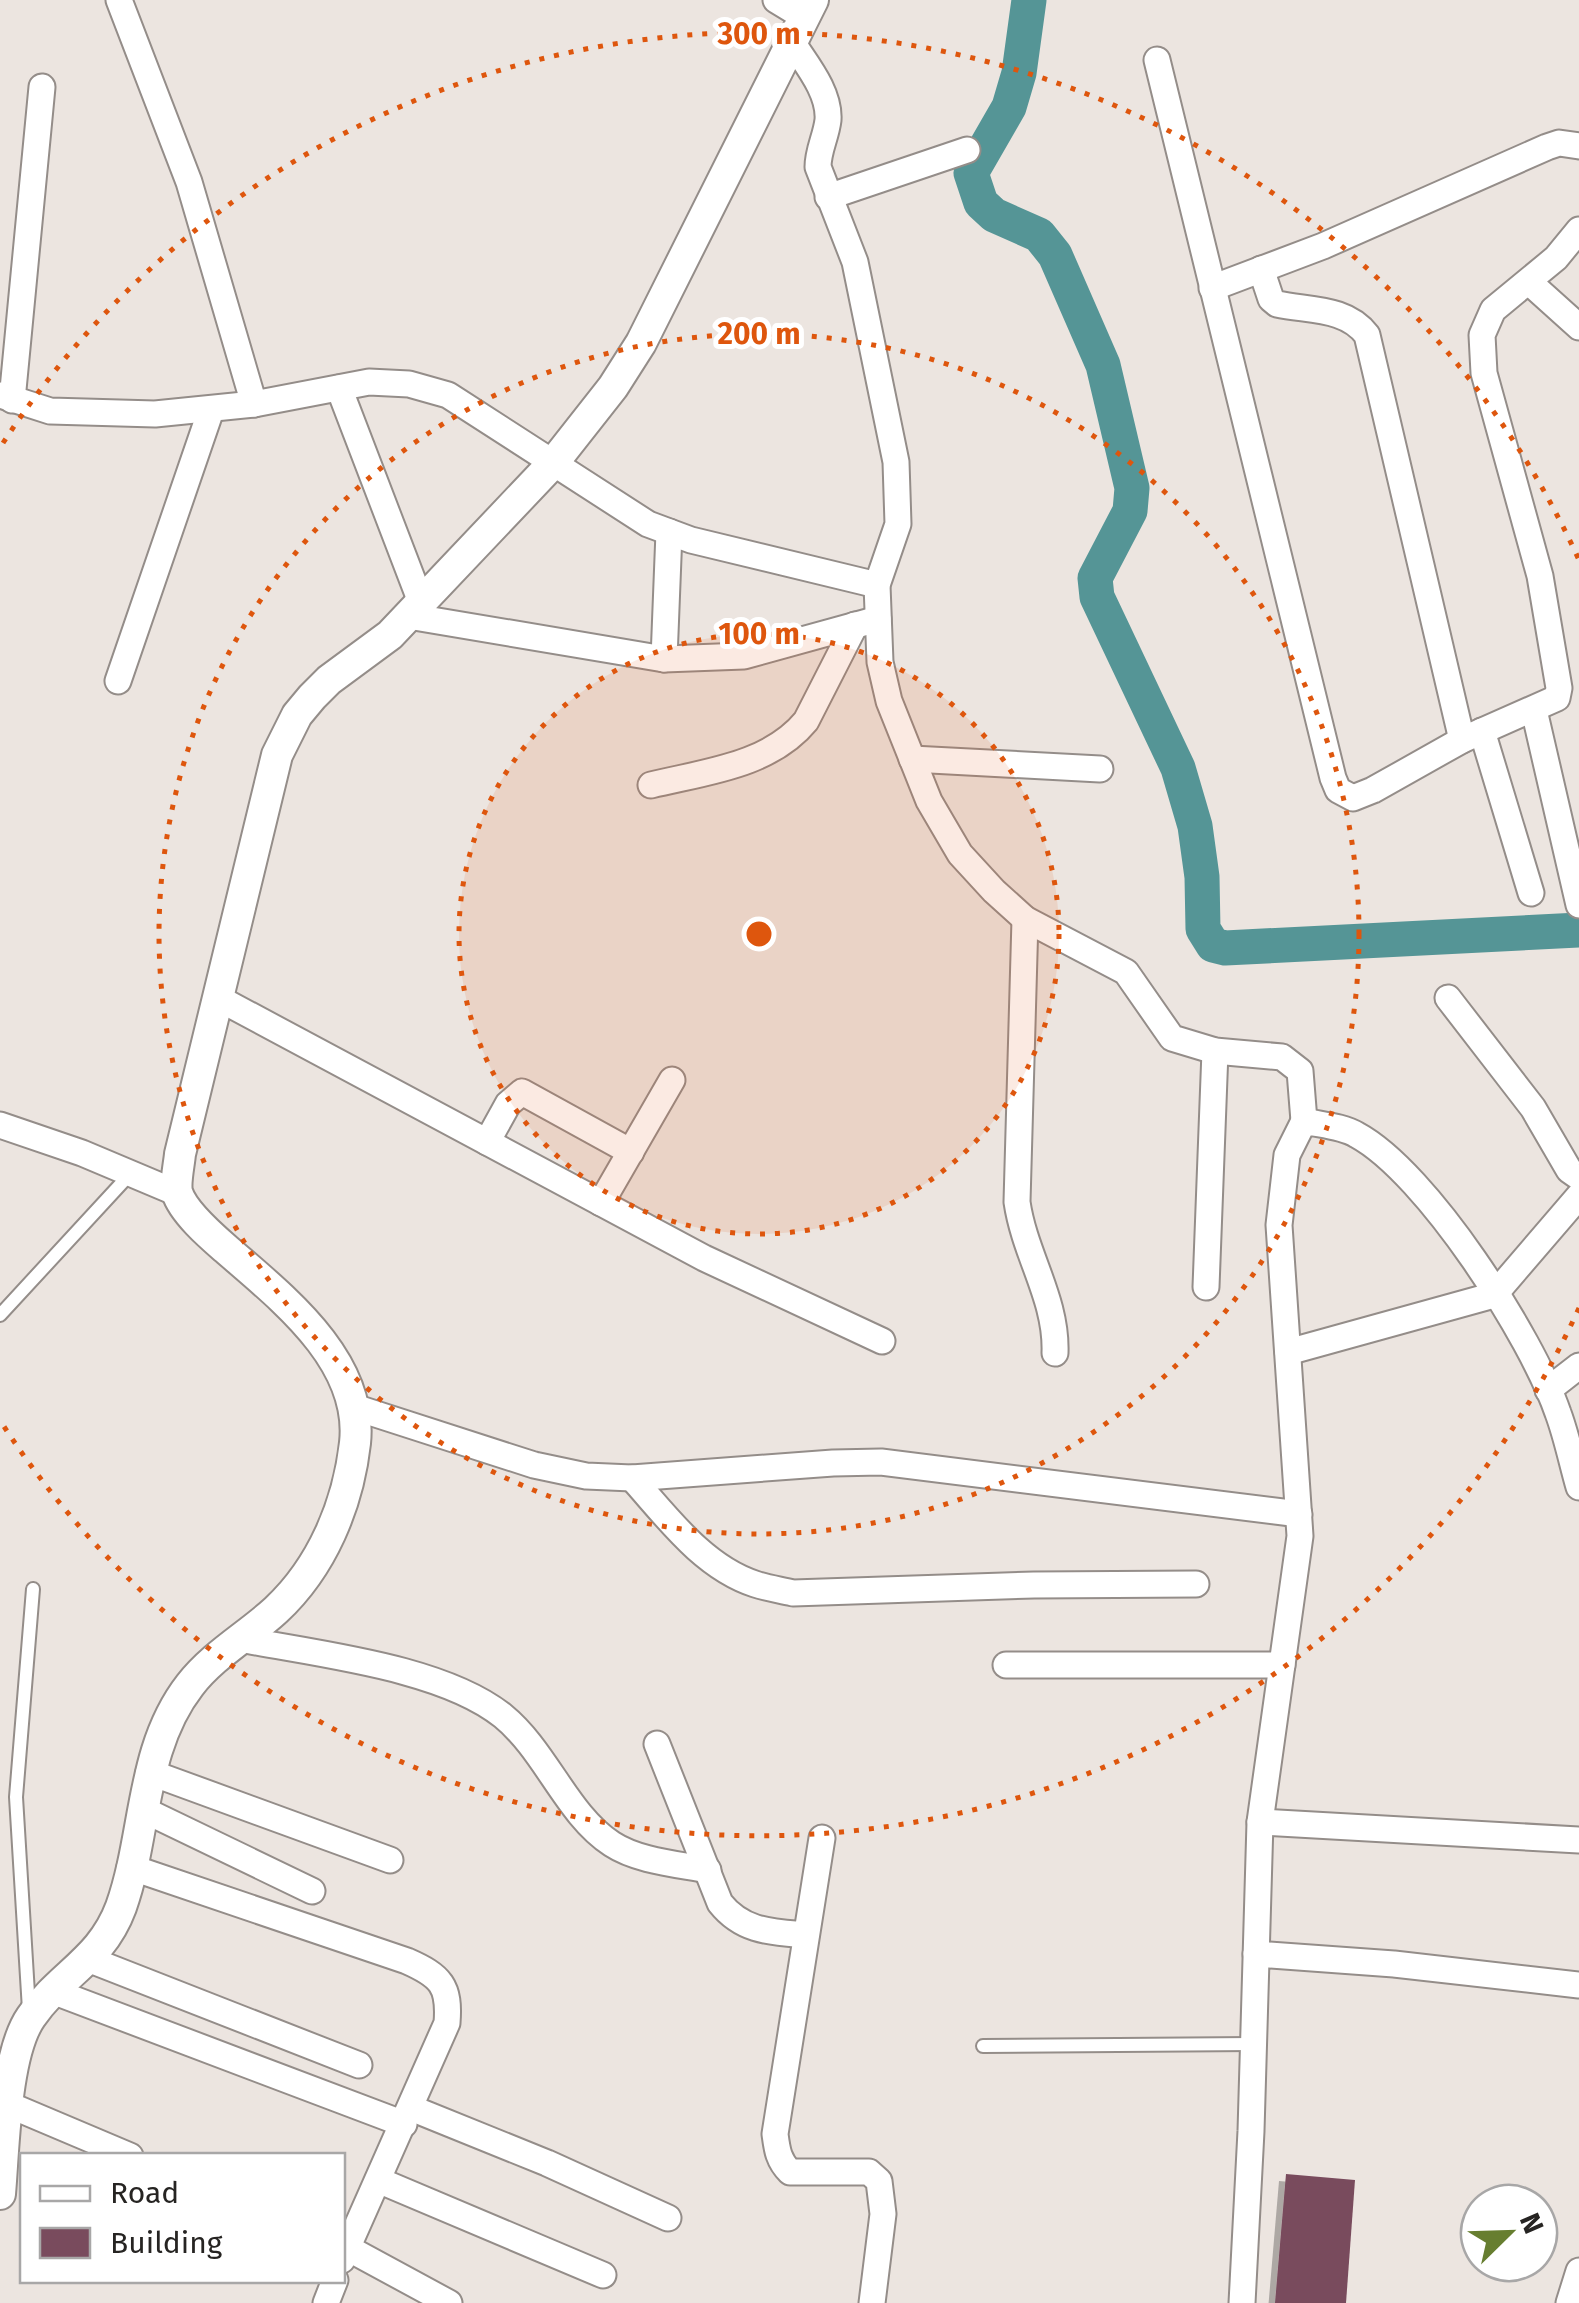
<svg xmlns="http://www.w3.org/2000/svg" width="1579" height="2303" font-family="'Fira Sans',sans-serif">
  <defs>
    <filter id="shadow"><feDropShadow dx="-7" dy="7" stdDeviation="0" flood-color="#0004"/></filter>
  </defs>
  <rect width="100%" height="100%" fill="#ece5e0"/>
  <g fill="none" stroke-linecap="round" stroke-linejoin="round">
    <path stroke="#559596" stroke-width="35" d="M1029,0L1019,73L1009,107L971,173L981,203L994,215L1039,235L1055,255L1103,365L1132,488L1130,511L1095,578L1097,597L1178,768L1195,826L1202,877L1203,929L1213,945L1225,948L1579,930"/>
  </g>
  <path fill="#794b5d" filter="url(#shadow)" d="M1286,2174L1355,2180L1346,2303H1275Z"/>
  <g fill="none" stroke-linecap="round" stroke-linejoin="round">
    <defs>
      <g id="service">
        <path d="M0,1315L131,1173"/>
        <path d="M29,2010L16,1797L33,1589"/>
        <path d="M983,2046L1254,2044"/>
      </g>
      <g id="minor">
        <path d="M119,0L189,182L254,404"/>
        <path d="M776,0L804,17"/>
        <path d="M792,42C806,64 830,92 828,120C826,137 818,150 818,167L855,262L896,462L898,524L877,585L880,662L889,701L929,801L960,854L994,891L1025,919L1126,972L1172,1038L1215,1051L1282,1057L1300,1071L1304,1121"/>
        <path d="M1157,60L1333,778L1338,790L1353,798L1373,790L1462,740L1557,698L1559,688L1540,576L1484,373L1482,335L1493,310L1556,258L1579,230"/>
        <path d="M828,197L967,150"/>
        <path d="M1261,269L1271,299L1277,304C1309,311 1346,307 1367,335L1462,740"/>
        <path d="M1529,282L1579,327"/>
        <path d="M1212,288L1323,246L1547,147L1559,143L1579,146"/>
        <path d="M339,388L421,602"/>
        <path d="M0,395L50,411L155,414L254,404L369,382L409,384L448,395L648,524L691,540L877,585"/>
        <path d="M12,400L42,87"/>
        <path d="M408,616L664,659L744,656L878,619"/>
        <path d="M664,659L669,532"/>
        <path d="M118,681L211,410"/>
        <path d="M1534,710L1579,905"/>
        <path d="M1482,731L1531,893"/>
        <path d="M912,759L1100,769"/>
        <path d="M651,785C704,772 769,766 806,721L855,625"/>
        <path d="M1025,919L1017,1202C1025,1256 1057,1299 1055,1353"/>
        <path d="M218,998L704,1258L882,1341"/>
        <path d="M1448,998L1533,1108L1569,1170L1579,1177"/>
        <path d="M0,1125L82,1153L177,1193"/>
        <path d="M487,1142L508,1104L522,1092L631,1152"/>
        <path d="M601,1203L672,1080"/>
        <path d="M1206,1287L1215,1051"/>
        <path d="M1288,1352L1494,1295L1579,1196"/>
        <path d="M1548,1390L1579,1366"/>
        <path d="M354,1407L534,1465L586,1476L632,1478L833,1463L881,1462L1299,1514"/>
        <path d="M632,1478C667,1517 703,1567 755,1584C767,1588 781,1590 793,1593L1034,1585L1196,1584"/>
        <path d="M240,1639C316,1654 442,1667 503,1716C546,1751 567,1815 612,1844C638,1861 677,1864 708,1870"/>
        <path d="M1006,1665H1282"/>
        <path d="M657,1744L720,1903C743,1932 772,1932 806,1935"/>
        <path d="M149,1772L390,1860"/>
        <path d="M142,1809L312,1891"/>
        <path d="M1260,1822L1579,1840"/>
        <path d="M822,1838L775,2134C777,2149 778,2160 790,2172H869L879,2181L883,2214L872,2303"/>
        <path d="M130,1867L407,1961C441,1976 450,1986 447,2023L342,2260"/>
        <path d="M1256,1954L1394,1964L1579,1985"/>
        <path d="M88,1959L359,2065"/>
        <path d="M55,1992L404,2124"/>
        <path d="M7,2104L130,2156"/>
        <path d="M411,2108L547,2163L668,2218"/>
        <path d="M378,2180L603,2275"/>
        <path d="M342,2245L449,2303"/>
        <path d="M326,2303L335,2280"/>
        <path d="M1242,2303L1251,2131L1260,1822L1300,1536L1279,1225L1287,1155L1304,1121C1321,1125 1342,1126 1357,1135C1427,1173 1532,1337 1558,1413C1567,1437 1572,1463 1579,1487"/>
        <path d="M1569,2303L1579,2271"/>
      </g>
      <path id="tertiary" d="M0,2194C4,2149 5,2054 31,2017C60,1974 101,1961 121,1907C147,1834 140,1749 190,1685C213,1655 249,1635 276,1610C322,1567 348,1505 355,1443C364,1360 281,1297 226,1249C211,1236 183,1212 177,1192C175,1182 179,1165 180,1154L277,755L297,715L312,697L329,680L390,635L554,462L613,387L641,343L813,0"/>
    </defs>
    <use href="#service" stroke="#948d89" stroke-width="16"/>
    <use href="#minor" stroke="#948d89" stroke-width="29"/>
    <use href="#tertiary" stroke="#948d89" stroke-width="34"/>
    <use href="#service" stroke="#fff" stroke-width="12"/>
    <use href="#minor" stroke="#fff" stroke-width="25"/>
    <use href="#tertiary" stroke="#fff" stroke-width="30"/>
  </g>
  <circle cx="759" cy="934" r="300" fill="#de560d" fill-opacity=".12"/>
  <g fill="none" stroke="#de560d" stroke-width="5" stroke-dasharray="5 10">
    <circle cx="759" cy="934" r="300"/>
    <circle cx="759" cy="934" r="600"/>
    <path d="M1579 1308A901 901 0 0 1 3 1425M3 443A901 901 0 0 1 1579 560"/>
  </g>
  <circle cx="759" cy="934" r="15" fill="#de560d" stroke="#fff" stroke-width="5"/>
  <g font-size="30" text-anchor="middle" font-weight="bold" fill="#de560d" stroke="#fff" stroke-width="10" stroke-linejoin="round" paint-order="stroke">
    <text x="759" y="44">300 m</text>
    <text x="759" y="344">200 m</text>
    <text x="759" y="644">100 m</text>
  </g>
  <rect x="20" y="2153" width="325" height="130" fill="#ffffff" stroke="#a8a7a7" stroke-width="2.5"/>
  <rect x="40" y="2186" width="50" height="15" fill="#ffffff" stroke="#a8a7a7" stroke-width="2.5"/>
  <text x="110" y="2203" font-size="30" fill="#262422">Road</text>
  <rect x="40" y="2228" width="50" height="30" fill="#794b5d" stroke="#a8a7a7" stroke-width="2.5"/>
  <text x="110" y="2253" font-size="30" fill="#262422">Building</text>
  <g transform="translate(1509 2233) rotate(67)"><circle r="48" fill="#ffffff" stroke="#a8a7a7" stroke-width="2.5"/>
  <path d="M0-8L18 38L0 25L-18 38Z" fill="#677e30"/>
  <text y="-15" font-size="28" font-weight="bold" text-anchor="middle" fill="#262422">N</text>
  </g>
</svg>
